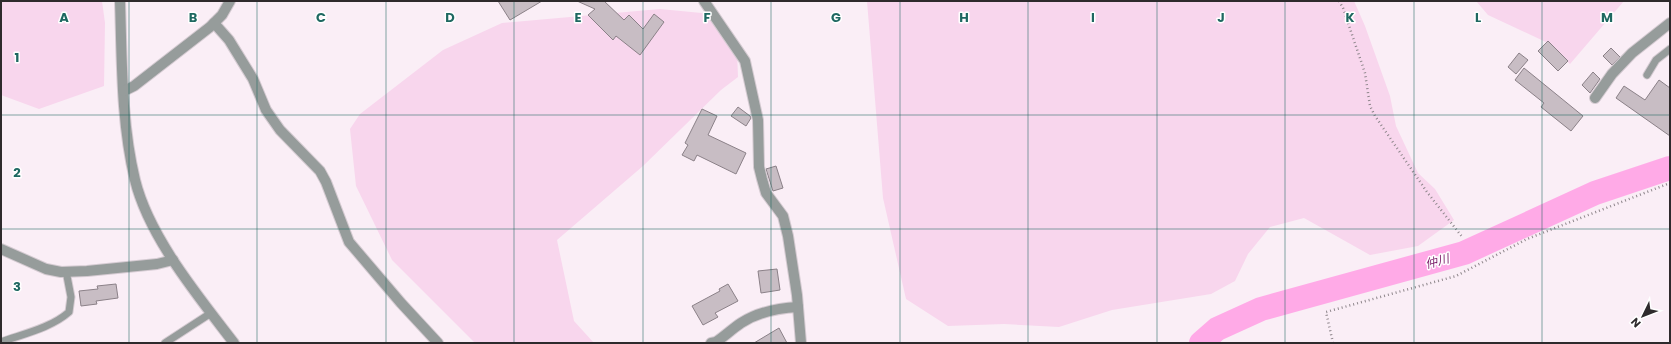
<svg xmlns="http://www.w3.org/2000/svg" width="1671" height="344" font-family="Poppins,'Noto Sans JP',sans-serif">
  <rect width="100%" height="100%" fill="#faeef6"/>
  <g fill="#f8d6ed">
    <path d="M1,1H102L105,23L104,86L39,109L1,95Z"/>
    <path d="M867,1H1354L1365,26L1390,96L1396,126L1418,173L1435,189L1454,220L1418,246L1370,255L1304,218L1270,227L1248,254L1235,281L1211,294L1112,310L1059,327L1004,324L948,326L906,299L883,198Z"/>
    <path d="M1476,1H1624L1570,64L1548,43L1488,15Z"/>
    <path d="M660,9L712,14L737,52L738,77L721,90L643,166L557,240L574,321L594,343H475L392,260L356,186L350,129L360,114L443,50L502,23Z"/>
  </g>
  <g fill="none" stroke-linecap="round" stroke-linejoin="round">
    <path stroke="#ffaae7" stroke-width="24" d="M1201,343L1217,329L1261,309L1464,253L1595,193L1670,168"/>
  </g>
  <g fill="#c8bdc4" stroke="#8b8188">
    <path d="M498,1H542L510,20Z"/>
    <path d="M577,1H604L624,20L629,15L643,29L654,14L664,22L640,55L616,36L613,40L588,15L595,9Z"/>
    <path d="M1548,41L1568,61L1558,71L1538,51Z"/>
    <path d="M1611,48L1620,57L1612,65L1603,56Z"/>
    <path d="M1519,53L1528,60L1516,74L1508,67Z"/>
    <path d="M1524,68L1583,116L1571,131L1541,107L1544,103L1515,80Z"/>
    <path d="M1593,72L1600,79L1590,93L1582,85Z"/>
    <path d="M1659,80L1670,88V136L1616,98L1624,86L1645,100Z"/>
    <path d="M738,107L750,116L751,118L746,126L731,116Z"/>
    <path d="M702,109L717,116L708,135L746,153L736,174L697,155L694,161L682,155L688,145L685,143Z"/>
    <path d="M776,166L783,188L773,191L766,169Z"/>
    <path d="M777,269L780,290L761,293L758,271Z"/>
    <path d="M116,284L118,298L96,301L97,304L81,306L79,291L98,289L97,286Z"/>
    <path d="M728,284L738,301L715,313L718,317L703,325L692,306L720,291L719,289Z"/>
    <path d="M779,328L787,343H754Z"/>
  </g>
  <g fill="none" stroke-linecap="round" stroke-linejoin="round">
    <defs>
      <g id="lane">
        <path d="M1647,75L1656,60L1670,49"/>
        <path d="M1,342C23,334 51,328 69,312L71,297L66,271"/>
        <path d="M165,343L211,313"/>
      </g>
      <g id="street">
        <path d="M120,1C122,60 121,122 135,180C149,237 198,296 234,343"/>
        <path d="M704,1L745,61L758,120L759,167L762,179L766,193L783,216L788,236L797,295L801,343"/>
        <path d="M214,23L229,40L253,79L266,110L280,130L320,171L326,182L349,242L401,303L438,343"/>
        <path d="M124,91L134,86L210,27L222,15L230,1"/>
        <path d="M1595,98L1612,74L1632,53L1670,23"/>
        <path d="M1,249L46,269L61,272L87,271L157,264L173,260"/>
        <path d="M711,343L716,342C725,336 732,329 741,323C758,312 778,308 798,307"/>
      </g>
    </defs>
    <use href="#lane" stroke="#d5cbd2" stroke-width="9"/>
    <use href="#street" stroke="#d5cbd2" stroke-width="12"/>
    <g stroke="#8f878c" stroke-width="2.5" stroke-dasharray="1 3" stroke-linecap="butt">
      <path d="M1339,1L1343,8L1365,73L1370,106L1375,116L1427,192L1463,238"/>
      <path d="M1333,343L1326,312L1456,276L1527,239L1670,183"/>
    </g>
    <use href="#lane" stroke="#969c9b" stroke-width="7"/>
    <use href="#street" stroke="#969c9b" stroke-width="10"/>
  </g>
  <path fill="none" stroke="#1e6861" stroke-width="1" stroke-opacity="0.55" d="M129,1V343M257,1V343M386,1V343M514,1V343M643,1V343M771,1V343M900,1V343M1028,1V343M1157,1V343M1285,1V343M1414,1V343M1542,1V343M1,115H1670M1,229H1670"/>
  <g text-anchor="middle" dominant-baseline="central" stroke-width="3" stroke-linejoin="round" paint-order="stroke">
    <g font-size="12" font-style="italic" fill="#7a1a67" stroke="#fff">
      <text transform="translate(1437 261) rotate(-15)">仲川</text>
    </g>
  </g>
  <g font-size="13" text-anchor="middle" font-weight="bold" fill="#1e6861" stroke="#fff" stroke-width="3" stroke-linejoin="round" paint-order="stroke">
    <text x="64" y="22">A</text>
    <text x="193" y="22">B</text>
    <text x="321" y="22">C</text>
    <text x="450" y="22">D</text>
    <text x="578" y="22">E</text>
    <text x="707" y="22">F</text>
    <text x="836" y="22">G</text>
    <text x="964" y="22">H</text>
    <text x="1093" y="22">I</text>
    <text x="1221" y="22">J</text>
    <text x="1350" y="22">K</text>
    <text x="1478" y="22">L</text>
    <text x="1607" y="22">M</text>
    <text x="17" y="62">1</text>
    <text x="17" y="177">2</text>
    <text x="17" y="291">3</text>
  </g>
  <rect width="1671" height="344" fill="none" stroke="#2e2a2c" stroke-width="4"/>
  <g transform="translate(1643 316) rotate(227)" stroke="#ffffff" stroke-width="3" paint-order="stroke">
  <path d="M0-3L7 15L0 10L-7 15Z" fill="#2e2a2c"/>
  <text y="-6" font-size="11" font-weight="bold" text-anchor="middle" fill="#2e2a2c">N</text>
  </g>
</svg>
